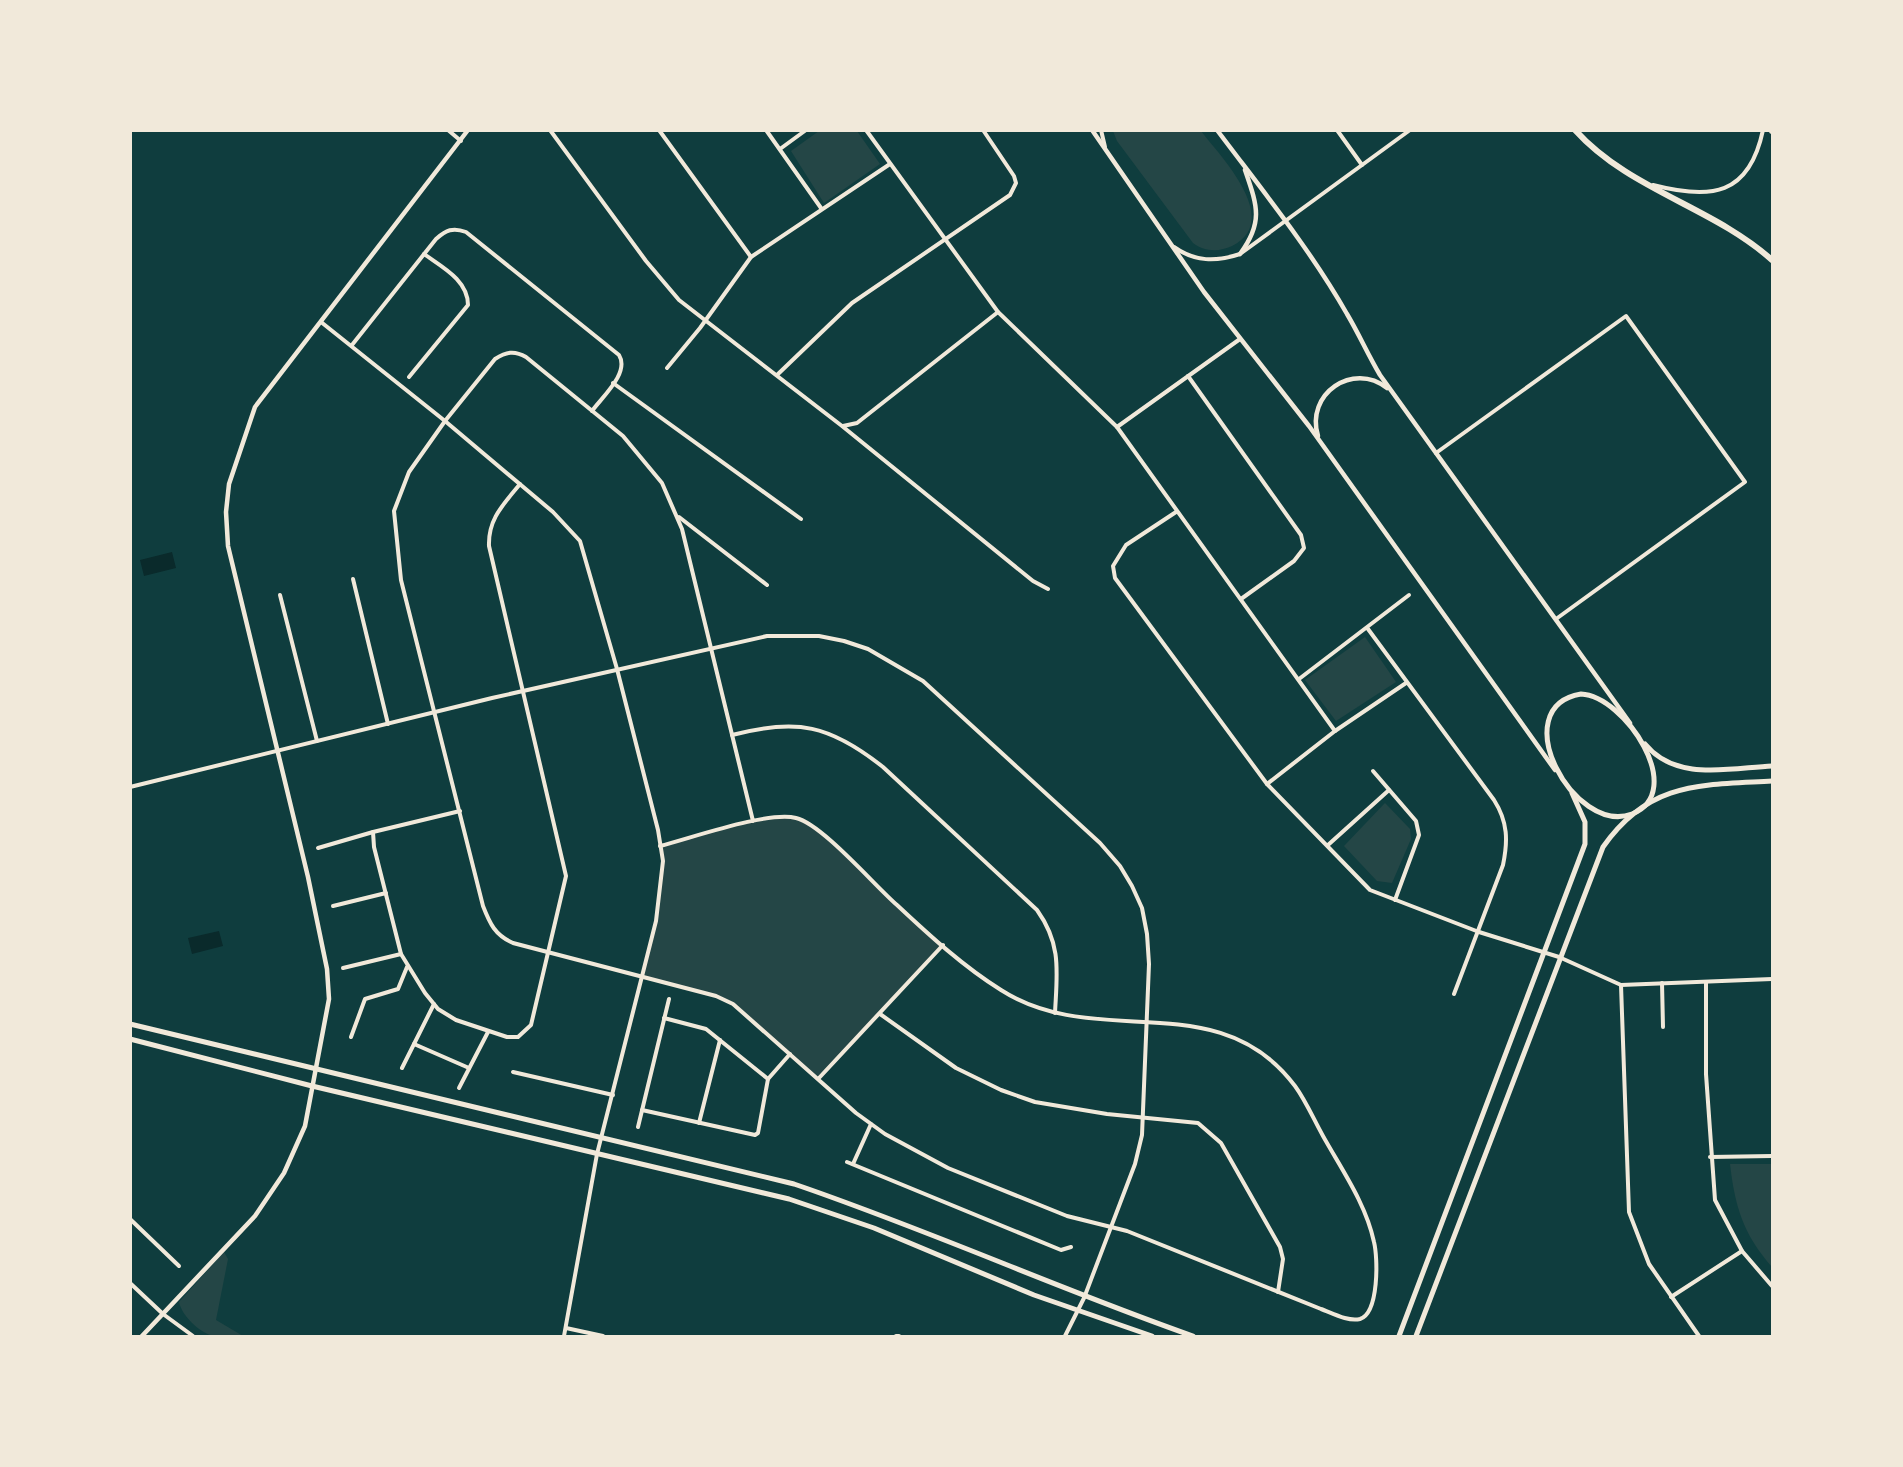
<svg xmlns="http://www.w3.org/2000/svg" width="1903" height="1467" font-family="Ubuntu,sans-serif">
  <rect width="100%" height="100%" fill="#0f3d3e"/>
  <g fill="#244646">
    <path d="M819,131H857L880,164L824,203L791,151Z"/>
    <path d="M1113,131H1201C1221,157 1283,220 1232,246C1219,252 1205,252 1193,243L1117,141Z"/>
    <path d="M1365,637L1396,682L1336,721L1305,680Z"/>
    <path d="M1385,803L1410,829L1411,839L1392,883L1377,881L1344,846Z"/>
    <path d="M784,817L797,818L824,836L943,945L819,1078L733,1004L716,996L642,978C652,936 667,889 660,846L753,821Z"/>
    <path d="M1730,1164H1772V1267C1743,1234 1735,1207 1730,1164Z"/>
    <path d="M224,1252L228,1259L216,1320L243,1336C234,1336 222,1339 213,1336C199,1332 182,1316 179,1302Z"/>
  </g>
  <g fill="#0a2a2b">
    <path d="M172,552L176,568L144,576L140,560Z"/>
    <path d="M219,931L223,946L192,954L188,938Z"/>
  </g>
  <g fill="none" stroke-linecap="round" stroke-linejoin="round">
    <g stroke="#f1e9da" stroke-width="4">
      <path d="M448,130L461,141"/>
      <path d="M550,130L646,261L679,300L842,426L1033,581L1048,589"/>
      <path d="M659,130L751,257"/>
      <path d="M766,130L821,208"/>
      <path d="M866,130L998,312L1117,427L1335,731"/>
      <path d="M1101,130L1105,147"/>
      <path d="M1337,130L1362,165"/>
      <path d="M780,149L806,130"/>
      <path d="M1653,185C1711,200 1749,196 1763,130"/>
      <path d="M1174,247C1195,262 1216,262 1240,254L1410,130"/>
      <path d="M321,322L445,421L553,512L580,541L617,669L658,830L663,861L656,921L597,1154L564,1336"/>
      <path d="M352,345L436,239C446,230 453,227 466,232L619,355C630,373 602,397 592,411"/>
      <path d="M667,368L700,328L751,257L890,164"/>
      <path d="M777,375L852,303L1010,195L1016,183L1014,176L983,130"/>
      <path d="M1188,376L1301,535L1304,548L1294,561L1241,599"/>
      <path d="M409,377L468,305C468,280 442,267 424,254"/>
      <path d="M613,383L801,519"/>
      <path d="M843,426L857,423L998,312"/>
      <path d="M1117,427L1240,339"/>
      <path d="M1436,453L1626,316L1745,482L1556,619"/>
      <path d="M1176,512L1126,545L1113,566L1115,578L1267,784L1370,890L1479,932L1559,957L1621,985L1772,979"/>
      <path d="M679,517L767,585"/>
      <path d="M353,579L388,724"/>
      <path d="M280,595L317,741"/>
      <path d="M1368,629L1494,800C1508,822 1508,841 1503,865L1454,994"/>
      <path d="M1299,679L1409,595"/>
      <path d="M732,735C797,718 830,725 883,767L1037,910C1062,945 1057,972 1055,1013"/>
      <path d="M1373,771L1416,821L1419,835L1395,900"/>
      <path d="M1267,784L1335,731L1406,683"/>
      <path d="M130,787L492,698L767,636H819L844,641L868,649L923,681L1100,843L1120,866L1132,886L1142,908L1147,934L1149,964L1142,1135L1135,1164L1084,1298L1065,1336"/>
      <path d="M460,811L373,832L374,847L401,954L425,993L438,1009L456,1020L507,1037H518L531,1025L566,876L489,546C488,519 503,505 520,484"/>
      <path d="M1328,845L1389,790"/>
      <path d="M660,846C692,838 767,811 796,818C822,824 875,886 897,905C929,935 964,967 1001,990C1098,1052 1218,983 1295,1086C1306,1101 1314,1120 1323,1136C1342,1170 1366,1204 1374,1242C1378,1258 1379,1313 1360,1319C1348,1322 1332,1313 1321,1309L1127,1231L1067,1216L948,1168L885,1134L856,1113L733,1004L716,996L513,943C495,935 490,924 483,906L401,580L394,511L409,472L445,421L495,359C506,352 514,350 526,357L623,436L662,483L682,529L753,821"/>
      <path d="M318,848L373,832"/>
      <path d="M333,906L386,893"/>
      <path d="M343,968L401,954"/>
      <path d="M1706,982V1074L1715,1200L1742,1251L1772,1286"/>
      <path d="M1662,983L1663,1027"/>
      <path d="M1621,985L1629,1212L1649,1264L1699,1336"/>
      <path d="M880,1014L956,1068L1001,1090L1035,1102L1107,1114L1198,1123L1221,1143L1280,1247L1283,1259L1278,1292"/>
      <path d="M664,1018L706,1029L768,1079"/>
      <path d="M351,1037L365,999L398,989L407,967"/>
      <path d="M414,1044L469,1068"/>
      <path d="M402,1068L434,1004"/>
      <path d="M513,1072L613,1095"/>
      <path d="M819,1078L943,945"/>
      <path d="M459,1088L488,1032"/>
      <path d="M642,1110L755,1135L758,1133L768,1079L790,1054"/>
      <path d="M699,1123L720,1040"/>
      <path d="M638,1127L669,999"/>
      <path d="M1710,1157L1772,1156"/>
      <path d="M847,1162L1061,1250L1071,1247"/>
      <path d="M853,1164L871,1124"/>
      <path d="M130,1219L179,1266"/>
      <path d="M130,1283L163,1314L193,1336"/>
      <path d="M1671,1297L1742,1251"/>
      <path d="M566,1328L603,1336"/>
      <path d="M896,1336H899"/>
    </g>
    <g stroke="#f1e9da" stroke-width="4.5">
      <path d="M1092,130L1204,292L1309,426L1555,770"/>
      <path d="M1217,130C1262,190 1310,249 1347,314C1359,334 1368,355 1380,375L1630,723"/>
      <path d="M1240,254C1264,222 1257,205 1245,170"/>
      <path d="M1318,436C1305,394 1353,361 1387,388"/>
      <path d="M142,1336L255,1216L284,1173L305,1126L329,999L327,969L308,877L228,546L226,512L229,484L255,407L468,130"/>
    </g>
    <g stroke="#f1e9da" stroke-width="5">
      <path d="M1581,694C1625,696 1688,792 1632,814C1574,836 1504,707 1581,694Z"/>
      <path d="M1645,744C1676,782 1730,768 1772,766"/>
      <path d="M130,1024L794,1184C929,1230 1059,1289 1193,1336"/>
      <path d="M130,1039L312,1086L789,1199L874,1228L1034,1295L1152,1336"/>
      <path d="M1399,1336L1585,844V822L1572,793"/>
      <path d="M1416,1336L1603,847C1649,781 1701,785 1772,781"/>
    </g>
    <g stroke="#f1e9da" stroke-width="6">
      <path d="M1575,130C1629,190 1713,207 1772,260"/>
      <path d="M1772,130V131"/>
    </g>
  </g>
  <rect width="1903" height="1467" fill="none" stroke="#f1e9da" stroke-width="264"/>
</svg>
